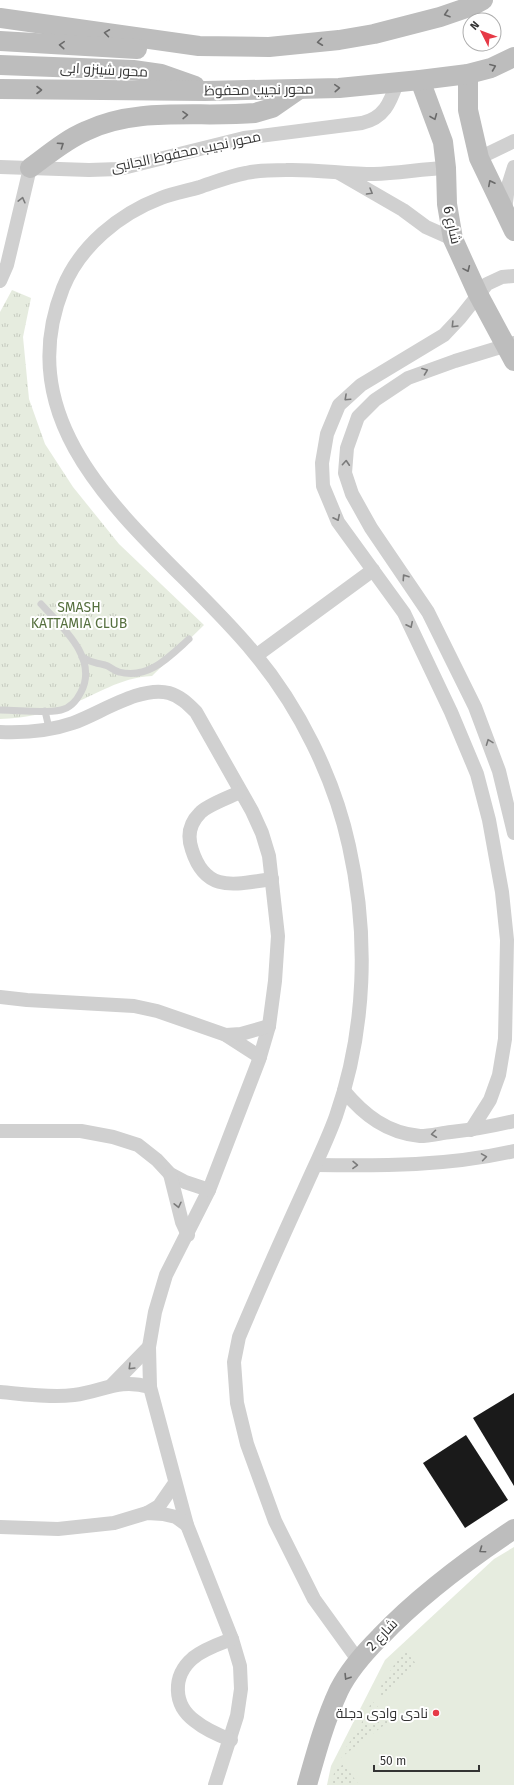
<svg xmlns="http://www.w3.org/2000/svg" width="514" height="1785" font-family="'Fira Sans',Cairo,sans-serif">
  <defs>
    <pattern id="park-tufts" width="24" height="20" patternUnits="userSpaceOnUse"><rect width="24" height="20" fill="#e6ecdf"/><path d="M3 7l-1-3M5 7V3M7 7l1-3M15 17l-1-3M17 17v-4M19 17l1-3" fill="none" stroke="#c6cbc0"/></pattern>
    <pattern id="garden-dots" width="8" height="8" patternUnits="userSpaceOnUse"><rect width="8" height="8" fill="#e6ecdf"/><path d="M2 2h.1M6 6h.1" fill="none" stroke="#c6cbc0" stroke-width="1.8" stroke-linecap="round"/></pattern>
  </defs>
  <rect width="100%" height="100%" fill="#fff"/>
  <path fill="#e6ecdf" d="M514,1547V1785H327L331,1766L385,1660L494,1559Z"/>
  <path fill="url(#park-tufts)" d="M12,290L31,298L23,337L29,399L45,444L73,487L119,544L204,625L152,676C118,678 99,694 69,705C45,714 25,718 0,719V312Z"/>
  <g fill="url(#garden-dots)">
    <path d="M404,1649L417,1665L379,1698V1689Z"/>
    <path d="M372,1701L391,1720L339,1759L362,1722Z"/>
    <path d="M344,1764L359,1785H329L336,1769Z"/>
  </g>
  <g fill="#1a1a1a">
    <path d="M514,1393V1486L473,1418Z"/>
    <path d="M466,1435L508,1500L465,1528L423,1463Z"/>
  </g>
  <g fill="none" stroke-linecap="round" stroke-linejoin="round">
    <g stroke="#d0d0d0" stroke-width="7">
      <path d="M82,657C93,664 94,662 105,665C110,666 113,671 119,672C148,680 169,657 189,639"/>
      <path d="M0,710C19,710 42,714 61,710C70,708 77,700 81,692C99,658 61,626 41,604"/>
      <path d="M45,711L49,728"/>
    </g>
    <g stroke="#d0d0d0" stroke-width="14">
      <path d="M479,158L514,141"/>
      <path d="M0,167L89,170L119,169L244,138L362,123C384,118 390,103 397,83"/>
      <path d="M339,173L403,210L426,227L453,239"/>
      <path d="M505,211L508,186L514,167"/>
      <path d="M0,281L7,265L30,168"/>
      <path d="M514,343L455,361L408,378L375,400L358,417L347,448L345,473L352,494L371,528L428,612L475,707L499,771L514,833"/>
      <path d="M257,655L373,570"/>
      <path d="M0,732C24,733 50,731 73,723C99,714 141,685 169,693C180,696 188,704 196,712L252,811L262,833L269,856L278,936L275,981L269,1026L259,1060L209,1190L166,1275L155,1312L149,1347L150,1387L187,1525L232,1639L240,1666L241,1689L237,1716L215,1785"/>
      <path d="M240,792C230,797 207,805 200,813C189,824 187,836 192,850C206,894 235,884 272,879"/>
      <path d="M0,997L27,1000L134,1006L157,1011L226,1035L260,1057"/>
      <path d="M226,1035L241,1034L269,1026"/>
      <path d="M344,1091C364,1115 387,1133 420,1136C430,1136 441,1133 451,1132C472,1130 493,1126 514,1121"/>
      <path d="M471,1130L490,1100L499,1075L505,1039L507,940L502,892L489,820L477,774L451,712L404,613L338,522L323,486L322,463L327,434L339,405L361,385L444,335L460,318L487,284L502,277L514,276"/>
      <path d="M0,1131H81L113,1137L138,1145L157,1160L170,1174L185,1182L209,1190"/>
      <path d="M316,1165C383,1166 449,1166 514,1151"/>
      <path d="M170,1174L182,1222L188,1235"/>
      <path d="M112,1385L149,1347"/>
      <path d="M0,1392C24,1394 50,1398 74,1395C104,1391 118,1378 150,1387"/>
      <path d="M147,1513L159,1506L175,1483"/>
      <path d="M0,1527L58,1529L114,1523L147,1513L163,1514L176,1517L187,1525"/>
      <path d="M358,1660L314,1599L275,1521L247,1444L237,1403L234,1362L239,1337C260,1287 282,1238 304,1190C315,1165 327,1141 336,1116C366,1030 369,935 349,846C334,777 299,707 254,653C168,547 0,447 63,288C80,246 119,214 161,198C174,193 187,191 200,187C215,182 230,176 246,173C259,170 273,170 286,170C315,169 345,174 374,174C399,173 422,169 446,168"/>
      <path d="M231,1740C218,1735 206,1730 195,1721C173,1705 172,1676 193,1658C204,1649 219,1644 232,1639"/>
    </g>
    <g stroke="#bdbdbd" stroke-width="20">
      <path d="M0,18L199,46L269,47L339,40L374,34L440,17L472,6L483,0"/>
      <path d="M0,41L137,49"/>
      <path d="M0,65L133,70L161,74L195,86"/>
      <path d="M468,74V110L479,158L514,231"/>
      <path d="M420,80L443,142L446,168L447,204L453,239L478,294L514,361"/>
      <path d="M0,89L205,91L339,88L420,80L468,74L491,68L514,57"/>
      <path d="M30,168C48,155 65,140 86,131C138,106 199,118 255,113L272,108L298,90"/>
      <path d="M307,1785C316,1753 325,1720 339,1690C349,1670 364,1653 380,1637C420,1595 466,1561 514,1529"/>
    </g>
  </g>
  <defs><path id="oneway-chevron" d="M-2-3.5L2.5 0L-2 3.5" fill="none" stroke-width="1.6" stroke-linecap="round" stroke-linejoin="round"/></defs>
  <g stroke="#6a6a6a">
    <use href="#oneway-chevron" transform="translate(447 14) rotate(162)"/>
    <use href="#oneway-chevron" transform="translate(107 33) rotate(-172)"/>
    <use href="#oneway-chevron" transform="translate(320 42) rotate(173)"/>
    <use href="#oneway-chevron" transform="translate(62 45) rotate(-176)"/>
    <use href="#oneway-chevron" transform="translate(493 67) rotate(-22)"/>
    <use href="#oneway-chevron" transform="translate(337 88) rotate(-4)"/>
    <use href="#oneway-chevron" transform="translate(39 90)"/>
    <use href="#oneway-chevron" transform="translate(185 115) rotate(-1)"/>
    <use href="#oneway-chevron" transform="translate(434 117) rotate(68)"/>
    <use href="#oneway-chevron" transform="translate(61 145) rotate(-34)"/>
    <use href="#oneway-chevron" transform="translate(491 183) rotate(-117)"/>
    <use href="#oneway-chevron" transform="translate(467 269) rotate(66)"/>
    <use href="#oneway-chevron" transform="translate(482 1550) rotate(145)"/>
    <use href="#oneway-chevron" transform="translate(347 1677) rotate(122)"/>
  </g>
  <g stroke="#7a7a7a">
    <use href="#oneway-chevron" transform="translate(370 192) rotate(30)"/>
    <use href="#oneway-chevron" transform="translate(22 200) rotate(-76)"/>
    <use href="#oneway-chevron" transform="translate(454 325) rotate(134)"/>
    <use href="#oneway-chevron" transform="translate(425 371) rotate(-21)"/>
    <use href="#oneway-chevron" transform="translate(347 398) rotate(137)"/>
    <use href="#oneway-chevron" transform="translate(346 463) rotate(-86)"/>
    <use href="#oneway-chevron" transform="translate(337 518) rotate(64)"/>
    <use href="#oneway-chevron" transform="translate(405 577) rotate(-124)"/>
    <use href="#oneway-chevron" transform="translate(410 625) rotate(64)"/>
    <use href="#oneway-chevron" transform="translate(489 742) rotate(-111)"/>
    <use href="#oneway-chevron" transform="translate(434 1134) rotate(173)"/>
    <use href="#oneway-chevron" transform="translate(484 1157) rotate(-9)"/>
    <use href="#oneway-chevron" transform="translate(355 1165) rotate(1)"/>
    <use href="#oneway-chevron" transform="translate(178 1205) rotate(77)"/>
    <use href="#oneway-chevron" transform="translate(131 1367) rotate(135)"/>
  </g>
  <circle fill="#e63946" stroke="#fff" stroke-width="1.5" cx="436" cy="1713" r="4"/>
  <g text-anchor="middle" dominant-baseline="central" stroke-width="4" stroke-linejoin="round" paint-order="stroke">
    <g font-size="14" fill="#333" stroke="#fff">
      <text transform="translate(104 70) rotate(3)">محور شينزو ابى</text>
      <text transform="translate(259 90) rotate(-1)">محور نجيب محفوظ</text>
      <text transform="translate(186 152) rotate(-12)">محور نجيب محفوظ الجانبى</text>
      <text transform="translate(452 225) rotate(77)">شارع 6</text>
      <text transform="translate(382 1635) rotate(-46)">شارع 2</text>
    </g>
    <g font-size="14" fill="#56703f" stroke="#fff">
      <text x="79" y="607">SMASH<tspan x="79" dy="16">KATTAMIA CLUB</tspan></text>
    </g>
    <g font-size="14" fill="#333" stroke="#fff" text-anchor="end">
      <text x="428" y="1713">نادى وادى دجلة</text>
    </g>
  </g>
  <g transform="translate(482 32) rotate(312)"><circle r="19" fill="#ffffff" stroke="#adadad"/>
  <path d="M0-3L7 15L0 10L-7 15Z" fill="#e63946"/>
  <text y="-6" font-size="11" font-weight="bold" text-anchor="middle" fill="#333333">N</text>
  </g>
  <path d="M374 1765v6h105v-6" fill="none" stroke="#333333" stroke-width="2"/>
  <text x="380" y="1765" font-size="12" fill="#333333" stroke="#ffffff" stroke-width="3" paint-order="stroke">50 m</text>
</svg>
